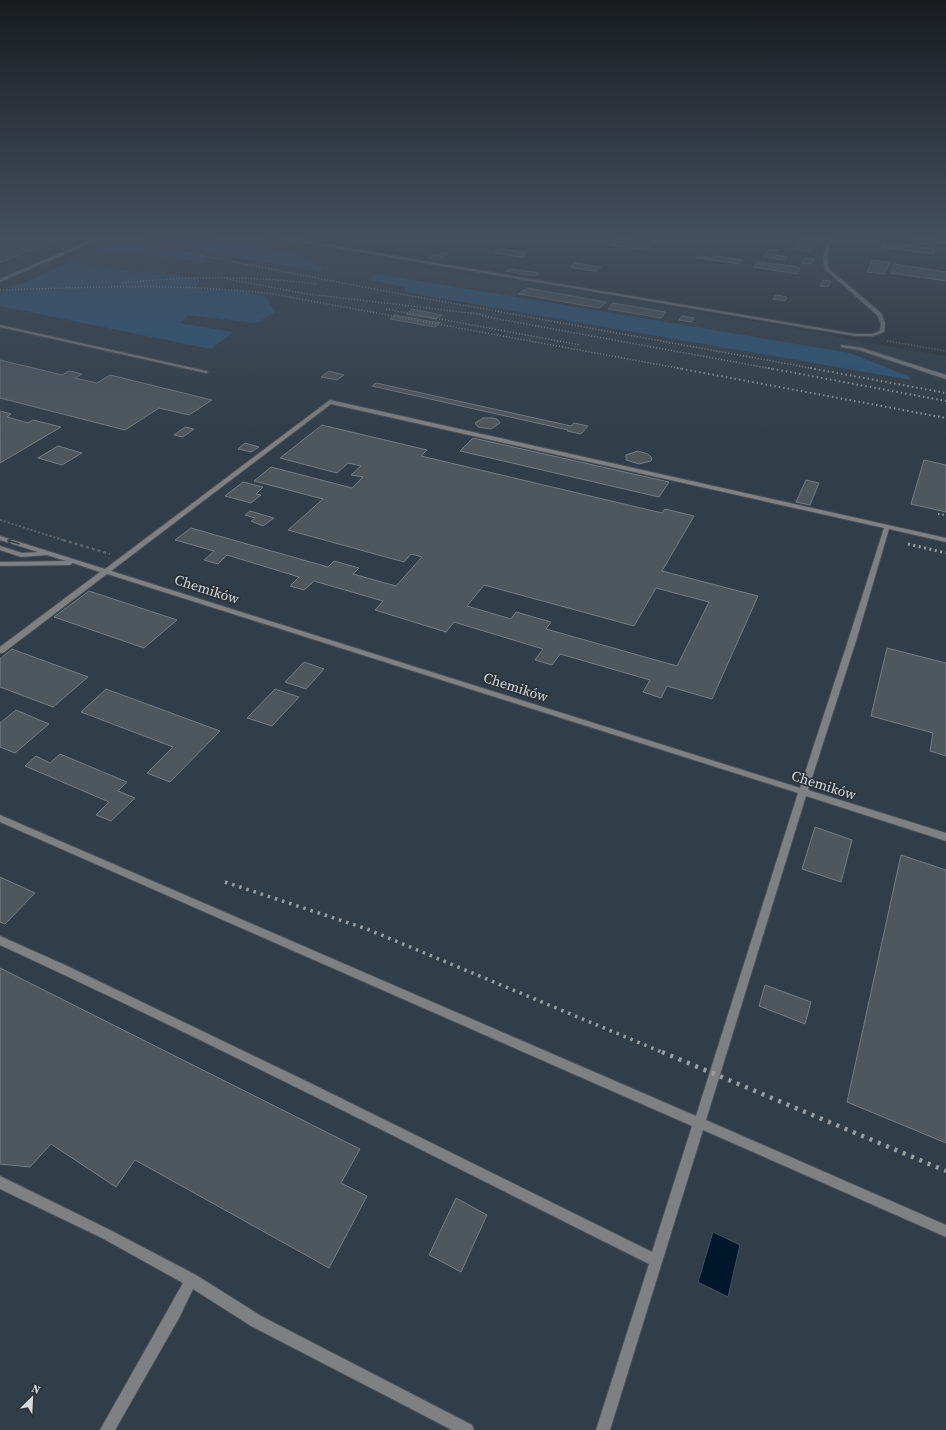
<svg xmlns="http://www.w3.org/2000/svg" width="946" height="1430" font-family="'Source Serif 4',serif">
  <rect width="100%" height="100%" fill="#2b3239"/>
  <path fill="#313d48" d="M0,237H251L481,277L518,281L823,333L852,340L946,356V1430H0Z"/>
  <g fill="#2a577a">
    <path d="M128,237H204L294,253L323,268L319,272Z"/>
    <path d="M118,241L207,257L203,263L143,253H90Z"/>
    <path d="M73,261L135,273L159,271L200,280L196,288L241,291L265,296L275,312L257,323L188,315L180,323L233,332L211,349L0,306V293Z"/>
    <path d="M378,274L850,353L908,376L911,380L405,292L404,287L367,279Z"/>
  </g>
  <path fill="#00172b" stroke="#405261" d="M713,1232L740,1245L728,1297L698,1282Z"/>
  <g fill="#4f575e" stroke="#757d84" fill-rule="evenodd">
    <path d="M0,237H61L0,263Z"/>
    <path d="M801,237H807L819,239L811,252L793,249Z"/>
    <path d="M618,238L653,243L646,250L610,245Z"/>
    <path d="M884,242L935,249L933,254L882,247Z"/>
    <path d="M499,248L527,253L522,257L493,253Z"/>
    <path d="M769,249L779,250L775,255L788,257L785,260L763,257Z"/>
    <path d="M442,252L449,253L438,260L428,258L433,255L436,256Z"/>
    <path d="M697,256L711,258L714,256L742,260L739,264L696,258Z"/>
    <path d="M805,257L814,259L811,264L802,263Z"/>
    <path d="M872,260L890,262L885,274L867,272Z"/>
    <path d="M757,262L795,266L800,268L797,274L753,267Z"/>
    <path d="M575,263L601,267L596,271L585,270L571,267Z"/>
    <path d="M894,264L946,272V281L890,273Z"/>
    <path d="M510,269L539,273L535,276L506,271Z"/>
    <path d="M823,280L831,281L828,287L820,286Z"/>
    <path d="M527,288L606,302L600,308L519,294Z"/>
    <path d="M776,295L787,297L785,301L773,299Z"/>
    <path d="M613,303L666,312L661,318L608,309Z"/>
    <path d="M412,309L442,315L436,319L406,314Z"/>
    <path d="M395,315L440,323L435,327L390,319Z"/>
    <path d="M682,316L694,318L691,322L679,320Z"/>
    <path d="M0,360L62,375L69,371L82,374L75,378L97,383L110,375L212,400L189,415L159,408L125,430L0,398Z"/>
    <path d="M329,371L344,375L337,380L321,377Z"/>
    <path d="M376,383L571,426L574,423L588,426L581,434L567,431L568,430L372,386Z"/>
    <path d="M0,411L11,414L7,417L28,423L33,420L61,427L0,463Z"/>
    <path d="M483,418H493L497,419L500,423L491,429L478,427L475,423Z"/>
    <path d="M322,425L427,450L421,456L662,513L665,509L694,516L662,571L758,596L712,699L667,686L661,698L643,692L650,680L560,654L552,665L535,660L543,649L454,622L446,632L375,610L383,601L314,581L304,590L290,586L299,577L227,555L218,564L204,560L214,551L175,540L191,528L328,567L334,561L359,568L353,574L396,586L422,557L411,554L404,562L288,530L323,499L254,481L271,467L352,488L363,477L351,475L361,466L348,463L337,473L280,458ZM484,585L634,626L656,588L709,602L677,666L546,629L551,622L516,612L511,619L467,606Z"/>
    <path d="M185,427L194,429L183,437L174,435Z"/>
    <path d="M473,438L669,482L659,497L460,451Z"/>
    <path d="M245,443L259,447L251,452L238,449Z"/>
    <path d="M58,446L82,453L62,465L38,458Z"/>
    <path d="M638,451L648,454L652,458L651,461L639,464L626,460V455Z"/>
    <path d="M924,460L946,465V512L911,504Z"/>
    <path d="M806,480L819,483L810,505L796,502Z"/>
    <path d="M243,482L263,487L256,494L261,495L251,503L225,496Z"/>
    <path d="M250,511L274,518L263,526L251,521L255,518L245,515Z"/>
    <path d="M89,591L177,620L144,648L54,617Z"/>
    <path d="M887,648L946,663V756L930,751L933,733L871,716Z"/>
    <path d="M12,649L88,677L53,707L0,687V659Z"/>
    <path d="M304,662L324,669L306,689L285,682Z"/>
    <path d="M106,689L220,731L170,782L147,773L173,747L81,712Z"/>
    <path d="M275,689L299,697L272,726L247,718Z"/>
    <path d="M16,710L49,724L15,753L0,747V723Z"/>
    <path d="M60,754L127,782L118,791L135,798L111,821L96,815L109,802L25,766L36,756L50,763Z"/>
    <path d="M815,827L852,840L841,882L802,869Z"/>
    <path d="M901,855L946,870V1143L847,1102Z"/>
    <path d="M0,877L35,893L5,924L0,922Z"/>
    <path d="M0,968L360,1149L341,1183L367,1196L329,1268L135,1160L116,1187L51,1144L30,1167L0,1164Z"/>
    <path d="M765,985L811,1002L805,1024L759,1006Z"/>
    <path d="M456,1198L487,1215L461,1272L429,1255Z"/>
  </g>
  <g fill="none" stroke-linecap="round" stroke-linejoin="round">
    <defs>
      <g id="service">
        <path d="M85,237H95L99,239L0,282V279L93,239Z"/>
        <path d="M907,237H918L946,242V244Z"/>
        <path d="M0,325L206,371L208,372L206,373L0,327Z"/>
        <path d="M841,345L862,348L946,375V379L859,350L841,347Z"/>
        <path d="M330,400L946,538V542L889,529L856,641L808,790L946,833V841L806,796L706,1120L946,1225V1237L703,1130L610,1430H596L649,1264C433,1156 219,1046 0,945V936L65,965L308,1082L652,1252L692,1126L0,822V815L696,1116L798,793L107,574L3,653H0V647L100,572L73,563L70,565L0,566V562L66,561L47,555L21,557L0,550V546L22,553L38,552L0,540V536L105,569ZM331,404L884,528L848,641L800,788L111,571Z"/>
        <path d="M0,1176L110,1230L196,1275L261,1316L472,1425L474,1430H452L251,1326L193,1289L179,1318L115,1430H100L183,1283L102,1238L0,1189Z"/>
      </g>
      <path id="minor" d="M272,237H283L855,334H873L880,331L881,323L877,315L825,269C822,258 824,248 829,237H833C828,248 826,257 829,269L881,313L885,323L884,332L873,336H855Z"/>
    </defs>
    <use href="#service" stroke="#4a5057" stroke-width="2"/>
    <use href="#minor" stroke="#4a5057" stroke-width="2"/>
    <path stroke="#5f656b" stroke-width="1.5" stroke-dasharray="1.5 1.5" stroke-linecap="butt" d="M887,341L946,351"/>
    <path stroke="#5f656b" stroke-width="2" stroke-dasharray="2 2" stroke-linecap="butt" d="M0,520L66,541"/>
    <path stroke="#5f656b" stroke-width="2.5" stroke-dasharray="3 3" stroke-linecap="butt" d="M63,540L110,554"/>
    <use href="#service" fill="#7e8184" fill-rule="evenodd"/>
    <use href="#minor" fill="#7e8184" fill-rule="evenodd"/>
    <g stroke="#9a9fa4" stroke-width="1.5" stroke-dasharray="1 2" stroke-linecap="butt">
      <path d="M106,237L379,290L816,369"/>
      <path d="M227,279L307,294L487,315"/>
      <path d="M122,283C187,276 252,276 317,284"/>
      <path d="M0,290C91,287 182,283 273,294L683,369"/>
      <path d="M386,309L580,345"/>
      <path d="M482,316L773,369"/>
    </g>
    <g stroke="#9a9fa4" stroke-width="2" stroke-dasharray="1.5 3" stroke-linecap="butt">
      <path d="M677,368L946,418"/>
      <path d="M768,368L946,401"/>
      <path d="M810,368L946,393"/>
      <path d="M938,514L946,515"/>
    </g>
    <path stroke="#9a9fa4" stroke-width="3" stroke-dasharray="2 3.5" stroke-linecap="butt" d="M908,544L946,553"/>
    <path stroke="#9a9fa4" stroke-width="3.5" stroke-dasharray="2.5 5" stroke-linecap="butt" d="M225,882L367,929L664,1053"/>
    <path stroke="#9a9fa4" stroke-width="4.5" stroke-dasharray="3 6" stroke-linecap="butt" d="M662,1052L946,1171"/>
  </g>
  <defs><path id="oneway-shaft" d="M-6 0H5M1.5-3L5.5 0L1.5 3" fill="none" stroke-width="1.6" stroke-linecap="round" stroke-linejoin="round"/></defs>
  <use stroke="#373e44" href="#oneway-shaft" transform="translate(13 542) rotate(-163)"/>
  <linearGradient id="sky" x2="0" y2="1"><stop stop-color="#181c1f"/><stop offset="0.54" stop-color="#444f5f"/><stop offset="1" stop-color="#444f5f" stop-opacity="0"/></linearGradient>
  <rect width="946" height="438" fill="url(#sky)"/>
  <g text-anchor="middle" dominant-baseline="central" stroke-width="3.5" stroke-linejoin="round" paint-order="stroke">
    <g font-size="14" fill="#d6dade" stroke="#2b3239">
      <text transform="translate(207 589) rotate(18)">Chemików</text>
      <text transform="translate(516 687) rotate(18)">Chemików</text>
      <text transform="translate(824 785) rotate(18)">Chemików</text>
    </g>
  </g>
  <g transform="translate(32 1398) rotate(24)" stroke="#2b3239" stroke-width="3" paint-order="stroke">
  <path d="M0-3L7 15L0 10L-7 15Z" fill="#d6dade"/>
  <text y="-6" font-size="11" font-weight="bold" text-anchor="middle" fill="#d6dade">N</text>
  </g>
</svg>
